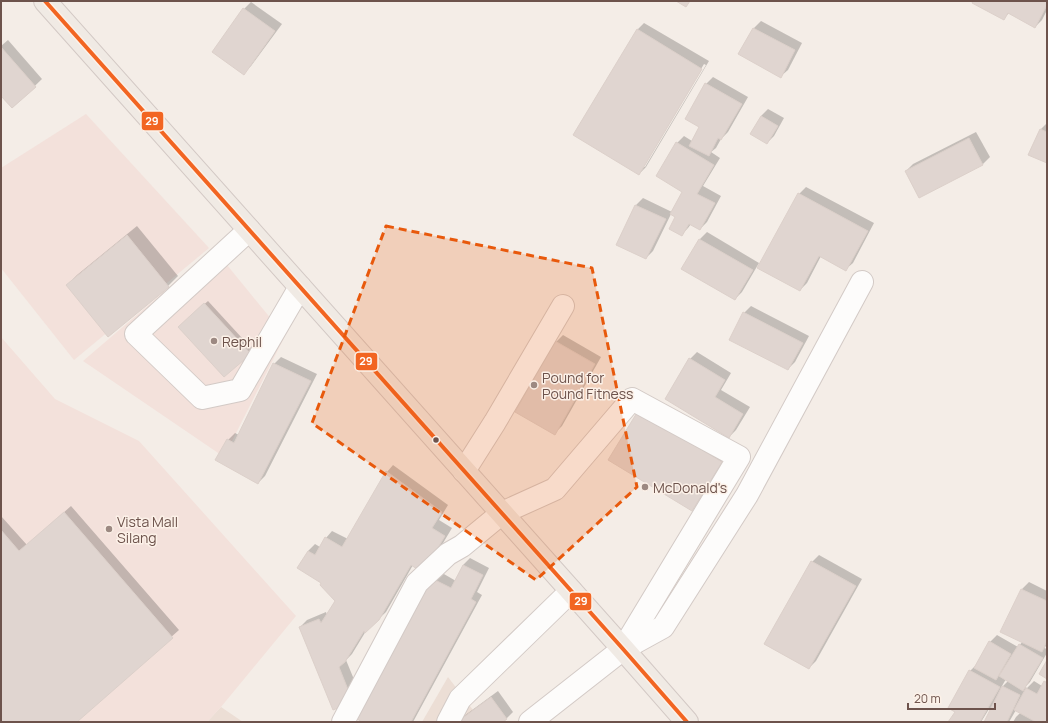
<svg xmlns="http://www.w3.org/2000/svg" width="1048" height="723" font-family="Manrope,sans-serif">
  <rect width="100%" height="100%" fill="#f4ede7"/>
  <g fill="#ecded5">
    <path d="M448,677L482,722H422Z"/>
    <path d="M221,707L243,722H207Z"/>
  </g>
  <g fill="#f3e1db">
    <path d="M86,114L209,248L74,360L1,268V168Z"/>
    <path d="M214,249L285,336L224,457L83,361Z"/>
    <path d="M1,337L55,399L139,441L296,616L221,707L207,722H1Z"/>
  </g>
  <g fill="#0003" fill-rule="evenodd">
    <path d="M974,1H1047V10L1042,20L1035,27L1009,13L1004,18Z"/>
    <path d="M251,2L282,24L251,66L244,73V9Z"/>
    <path d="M761,21L802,43L788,70L781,76L740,54L754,28Z"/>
    <path d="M644,23L709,61L646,167L639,174L637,30ZM704,64L706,65L645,167H642Z"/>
    <path d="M8,40L42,79L13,107L1,94V46Z"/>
    <path d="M713,77L748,97L728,132L721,139L716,148L711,152L720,158L703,186L721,196L707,222L700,229L691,224L688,228L681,235L677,217L671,214L653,251L646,258L617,244L636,205L643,198L672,212L683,192L677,143L684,136L692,141L700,127L706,84Z"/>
    <path d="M768,109L784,118L774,136L767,143L761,116Z"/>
    <path d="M1047,123V162L1029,154L1041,129Z"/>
    <path d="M976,132L990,157L983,164L919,197L906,171L913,164Z"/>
    <path d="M806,187L874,223L853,263L846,269L821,256L807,283L800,290L799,194Z"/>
    <path d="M137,226L178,276L168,286L67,285L77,275Z"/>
    <path d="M707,232L759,263L742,292L735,299L683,269L700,239Z"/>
    <path d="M208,301L253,350L224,376L179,327Z"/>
    <path d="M751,306L809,336L795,362L788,369L744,313Z"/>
    <path d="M563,335L601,357L562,426L555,433L556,342Z"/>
    <path d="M697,352L731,373L721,390L750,407L736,430L729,437L690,359Z"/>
    <path d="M281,357L317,374L265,476L258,483L217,460L228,440L235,433L239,435L274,364Z"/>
    <path d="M638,412L724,459L695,506L692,510Z"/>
    <path d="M393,465L448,505L439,520L452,528L430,565H413L386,612L366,631L352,654L346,660L360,694L353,701L300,627L307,620L326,612L327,615L336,600L323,582L308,551L315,544L320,547L326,538L332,531L348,539L387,472Z"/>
    <path d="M71,506L179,630L76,722H1V516L27,545Z"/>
    <path d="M819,555L862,579L816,661L809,668L766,644L812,562Z"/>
    <path d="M470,558L489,568L477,592L482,595L413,722H364L437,570L456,581L463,565Z"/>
    <path d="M1029,582L1047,591V645L1044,648L1047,649V653L1030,682L1025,687L1027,688L1034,681L1042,686L1047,680V722H1013L1016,717L1021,712L1016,710L1009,722H985L991,710L989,709L981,722H949L956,712L949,708L970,671L977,664L990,642L997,635L1018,647L1023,641L1022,589ZM1006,679L1008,681L1003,686H1002Z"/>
    <path d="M498,691L513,712L506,719L502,722H458L464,716Z"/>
  </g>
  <g fill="#e0d5d0" stroke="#dcd0ca">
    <path d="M676,1H690L686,7Z"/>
    <path d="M973,1H1047V5L1035,28L1008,13L1004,20L972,3Z"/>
    <path d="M243,8L275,31L244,75L212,52Z"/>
    <path d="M753,28L795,50L781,78L738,54Z"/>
    <path d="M637,29L702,69L639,175L573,135Z"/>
    <path d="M1,47L36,87L12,108L1,96Z"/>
    <path d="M705,83L742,104L721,140L718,138L709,156L689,146L699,127L685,119Z"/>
    <path d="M761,116L778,126L767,144L750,134Z"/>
    <path d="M1040,129L1047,132V163L1028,155Z"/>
    <path d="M969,138L983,165L919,198L905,171Z"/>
    <path d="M676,142L714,165L697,194L715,203L700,230L689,224L682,236L669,229L675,217L670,214L682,192L656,176Z"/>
    <path d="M798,193L868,231L846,271L819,256L800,291L757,268Z"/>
    <path d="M635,205L666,219L646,259L616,245Z"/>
    <path d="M127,235L169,287L108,337L66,285Z"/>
    <path d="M699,239L753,270L735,300L681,269Z"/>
    <path d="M204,303L251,354L224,377L178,327Z"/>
    <path d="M743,312L803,343L788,370L729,340Z"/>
    <path d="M555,341L595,364L555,435L515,412Z"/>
    <path d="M689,358L725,380L715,397L743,414L729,438L665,399Z"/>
    <path d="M273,363L311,381L258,484L215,460L227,439L234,443Z"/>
    <path d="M638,411L722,462L692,511L608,460Z"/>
    <path d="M386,471L442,512L432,528L445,536L423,573L411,565L379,620L365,633L364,631L345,662L339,667L353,702L333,710L299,627L319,619L321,623L335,601L320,585L321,583L297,568L308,551L315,555L325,537L342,547Z"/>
    <path d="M64,512L173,638L77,722H1V530L19,551Z"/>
    <path d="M811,561L856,586L809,669L764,644Z"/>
    <path d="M463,565L483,575L471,599L476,602L411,722H362L354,717L429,577L451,588Z"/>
    <path d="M1021,589L1047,601V641L1042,652L1000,632Z"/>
    <path d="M989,641L1011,654L996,680L974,668Z"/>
    <path d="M1019,644L1043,658L1023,691L999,676Z"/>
    <path d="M1047,660V679L1039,674Z"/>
    <path d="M969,670L1000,687L980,722H948L955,712L948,708Z"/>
    <path d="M1044,681L1047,683V722H1036L1014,710L1026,688L1037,694Z"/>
    <path d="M1002,686L1020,695L1007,722H984Z"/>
    <path d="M491,697L507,719L503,722H457Z"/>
  </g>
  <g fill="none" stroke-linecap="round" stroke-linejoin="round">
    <defs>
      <g id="minor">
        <path d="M249,230L136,334L202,398L240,390L300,287"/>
        <path d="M464,471L495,422L563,306"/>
        <path d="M343,722L417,583L448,554L462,546L502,513L555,489L632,399L739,457L623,649"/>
        <path d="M448,722L460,699L571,591"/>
        <path d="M530,722L623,649L663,627L747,495L862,282"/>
      </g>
      <path id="major" d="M45,1L623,649L687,722"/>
    </defs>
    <use href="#minor" stroke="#d3cac6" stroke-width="24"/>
    <use href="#major" stroke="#d3c9c5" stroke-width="24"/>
    <use href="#minor" stroke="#fdfcfb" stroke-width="22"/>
    <use href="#major" stroke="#f0eae4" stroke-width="22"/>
    <defs>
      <path id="bus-1" d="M45,1L623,649L687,722"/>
    </defs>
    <use href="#bus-1" stroke="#fcf1e8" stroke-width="7"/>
    <use href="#bus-1" stroke="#f26522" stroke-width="4"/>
  </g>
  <path fill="#e8590c" fill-opacity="0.2" stroke="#e8590c" stroke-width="3" stroke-dasharray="8 5" stroke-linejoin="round" d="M386,226L592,268L637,487L536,580L312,423Z"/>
  <g fill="#9c8982" stroke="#fcf1e8" stroke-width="1.5">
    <circle cx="214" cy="341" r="4"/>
    <circle cx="534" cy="385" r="4"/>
    <circle cx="645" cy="487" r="4"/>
    <circle cx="109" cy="529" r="4"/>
  </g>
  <circle fill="#6d534c" stroke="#fcf1e8" stroke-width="1.5" cx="436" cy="440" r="3.5"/>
  <g text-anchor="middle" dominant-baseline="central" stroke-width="3" stroke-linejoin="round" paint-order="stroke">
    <g font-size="14" fill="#6d534c" stroke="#fcf1e8" text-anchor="start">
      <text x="222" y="341">Rephil</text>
      <text x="542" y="377">Pound for<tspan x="542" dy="16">Pound Fitness</tspan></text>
      <text x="653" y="487">McDonald's</text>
      <text x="117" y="521">Vista Mall<tspan x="117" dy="16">Silang</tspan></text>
    </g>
  </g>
  <g stroke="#fcf1e8" stroke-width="1.5">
    <rect x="141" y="111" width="23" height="20" rx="4" fill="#f26522"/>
    <rect x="355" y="352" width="23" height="19" rx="4" fill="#f26522"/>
    <rect x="569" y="592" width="23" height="19" rx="4" fill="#f26522"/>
  </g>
  <g font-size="11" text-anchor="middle" font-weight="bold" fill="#fff">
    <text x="152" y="125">29</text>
    <text x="366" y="365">29</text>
    <text x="581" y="605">29</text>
  </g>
  <rect width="1048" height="723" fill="none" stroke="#6d534c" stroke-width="4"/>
  <path d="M908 703v6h87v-6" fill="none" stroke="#6d534c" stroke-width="2"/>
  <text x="914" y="703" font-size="12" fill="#6d534c" stroke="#fcf1e8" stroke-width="3" paint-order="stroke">20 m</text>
</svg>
